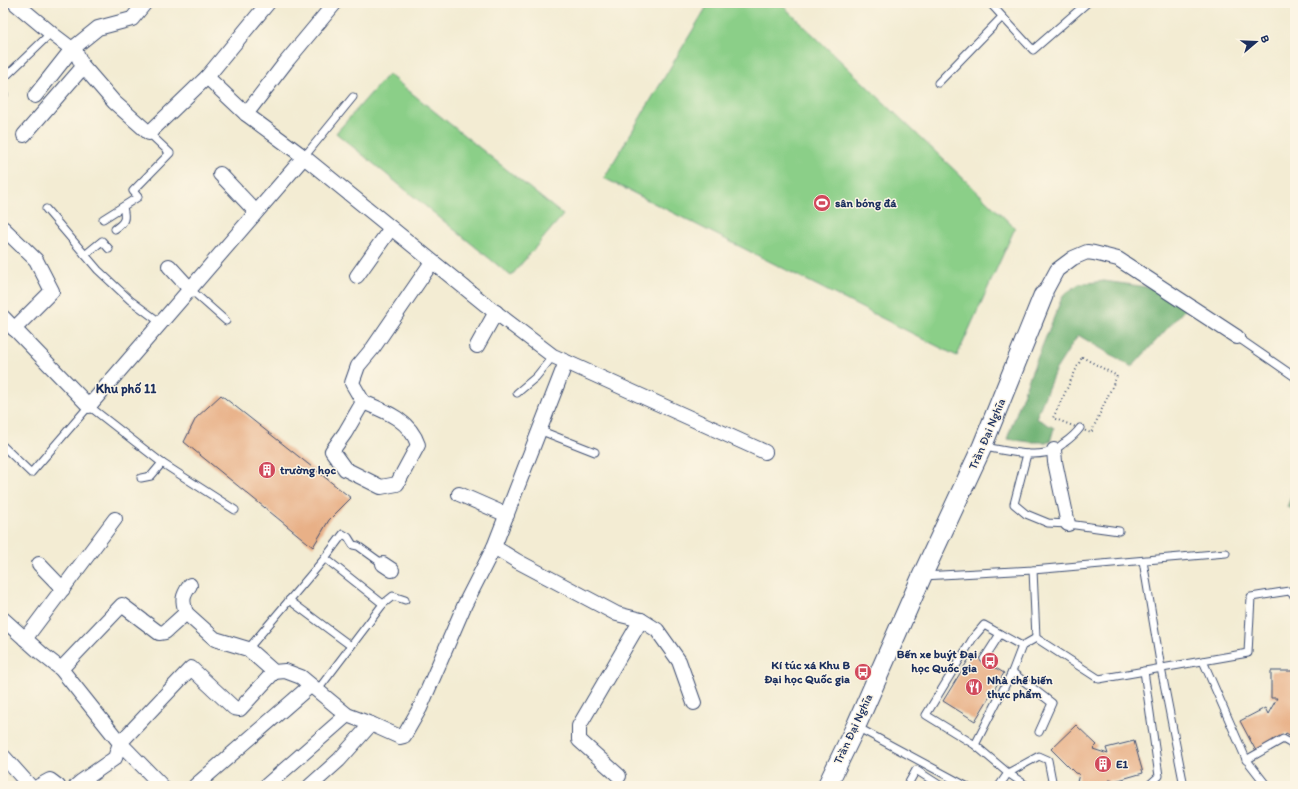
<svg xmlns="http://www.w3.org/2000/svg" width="1298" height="789" font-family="Itim,sans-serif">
  <rect width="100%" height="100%" fill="#fcf5e5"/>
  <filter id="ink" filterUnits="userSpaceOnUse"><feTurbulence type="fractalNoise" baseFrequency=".025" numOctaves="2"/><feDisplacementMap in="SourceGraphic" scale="8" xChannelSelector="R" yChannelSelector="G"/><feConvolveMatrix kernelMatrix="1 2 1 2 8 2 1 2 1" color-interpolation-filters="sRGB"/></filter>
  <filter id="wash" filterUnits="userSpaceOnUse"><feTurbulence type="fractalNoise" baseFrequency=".012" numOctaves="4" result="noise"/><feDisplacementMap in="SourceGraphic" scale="16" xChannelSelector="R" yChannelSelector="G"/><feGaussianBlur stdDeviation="0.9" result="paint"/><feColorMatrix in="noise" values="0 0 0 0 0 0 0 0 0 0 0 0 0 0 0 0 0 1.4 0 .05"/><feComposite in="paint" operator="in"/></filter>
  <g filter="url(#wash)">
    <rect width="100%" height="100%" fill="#f3ecd3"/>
    <g fill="#8bcf88" stroke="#537f73">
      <path d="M709,3H780L1015,228L957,356L604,178Z"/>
      <path d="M388,74L563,215L511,276L336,133Z"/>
    </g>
    <g fill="#70b274" stroke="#467069">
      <path d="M1104,281L1154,288L1186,308L1132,367L1078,335L1055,371L1036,418L1054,428L1050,442H1030L1007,439L1028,381L1063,295L1079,284Z"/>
      <path d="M1295,487V510L1287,507Z"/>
    </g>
    <g id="blocks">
      <g fill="#e8b087">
        <path d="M221,395L351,498L329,520L313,547L184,442L196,418Z"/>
        <path d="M972,654L1004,673L975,721L943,701Z"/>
        <path d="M1271,671H1295V738L1286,733L1284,736L1256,751L1240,721L1265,708L1268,714L1277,698H1271Z"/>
        <path d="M1076,725L1097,745L1093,749L1108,754L1106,748L1134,741L1143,773L1115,781L1109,780L1108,786H1076L1079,774L1075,773L1051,749Z"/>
      </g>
    </g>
  </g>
  <g filter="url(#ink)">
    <use href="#blocks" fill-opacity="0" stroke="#3b4b70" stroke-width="1"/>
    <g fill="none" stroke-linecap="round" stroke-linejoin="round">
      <defs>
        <g id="lane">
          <path d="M990,3L1033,50L1087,3"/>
          <path d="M3,79L51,33"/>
          <path d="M938,83L1002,17"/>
          <path d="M3,95H4"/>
          <path d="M304,157L353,97"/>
          <path d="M46,209L98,270L130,300L161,323"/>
          <path d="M103,219L138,197L133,191L170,153L149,133"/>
          <path d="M115,229C125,222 126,219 123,207"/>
          <path d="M85,255L102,241L109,249"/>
          <path d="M190,289L226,321"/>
          <path d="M1237,337L1295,377"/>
          <path d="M517,393L536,377L553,356"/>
          <path d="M539,430L595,452"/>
          <path d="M3,446L31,473L89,406L162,463L235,510"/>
          <path d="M984,447C1003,450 1037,459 1054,450C1058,448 1061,445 1064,443C1071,438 1075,435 1080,428"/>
          <path d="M1027,454L1014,504L1026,514L1048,523L1068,524L1119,531"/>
          <path d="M141,478L151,476L162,463"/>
          <path d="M1143,561L1161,668L1184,786"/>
          <path d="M383,564L358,546L353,545L348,537L343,534L325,558L383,604"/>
          <path d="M1033,570L1036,638"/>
          <path d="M923,576L1033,570L1226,553"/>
          <path d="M289,600L351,646"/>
          <path d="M1036,638L1099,679L1248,653L1251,597L1289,591L1295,596"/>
          <path d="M248,649L325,558"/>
          <path d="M984,659L1000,634"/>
          <path d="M1203,661L1246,759L1267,786"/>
          <path d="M1144,671L1159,776L1148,786"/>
          <path d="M1012,672L1052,703L1039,732"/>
          <path d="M317,691L383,604L393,596L405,600"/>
          <path d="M857,727L966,786"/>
          <path d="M975,745L1012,672L1022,646L1036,638"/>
          <path d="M1246,760L1283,739L1295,746"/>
          <path d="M907,786L916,770L941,786"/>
          <path d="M999,786L1008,773L975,745L926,715L973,638L984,625L1022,646"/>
          <path d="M1027,786L1008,773L1039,756L1048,760L1053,786"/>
        </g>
        <g id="street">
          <path d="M15,3L51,33L76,52L82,65L114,102L149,133L207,77L246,114L304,157L486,305L553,356L765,452"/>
          <path d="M207,77L268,3"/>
          <path d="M35,96L72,49L98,28L132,19L145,3"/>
          <path d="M246,114L286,62L335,3"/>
          <path d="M24,135L83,67"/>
          <path d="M220,174L256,212"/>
          <path d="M3,228L36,260L52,291L14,329"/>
          <path d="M169,266L190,289"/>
          <path d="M357,276L391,228"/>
          <path d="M1043,296L1057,270L1073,258L1087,252L1094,253L1118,259L1237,337"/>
          <path d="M3,317L89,406L304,157"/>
          <path d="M477,346L496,312"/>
          <path d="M363,402C385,411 410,420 418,445L397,484L381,487L345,469L332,451L345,433L363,402L352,383L358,366L373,348L432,262"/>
          <path d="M1054,450L1055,462L1068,524"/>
          <path d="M459,494L507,515"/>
          <path d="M494,547L517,561L617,614L641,620L657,630L679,661L694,703"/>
          <path d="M39,564L63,589"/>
          <path d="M383,564L392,570"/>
          <path d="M186,613C182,600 182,597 190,585"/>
          <path d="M3,619L42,654L61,669L120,743L115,758L82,781L76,786"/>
          <path d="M25,639L115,519"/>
          <path d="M61,669L122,605L159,633L165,632L186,613L215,639L248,649L274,672L285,671L301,677L347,715L371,724L400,737L404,736L420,708L465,604L494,547L566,362"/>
          <path d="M4,757L30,786"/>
          <path d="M619,776L579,740V726L641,620"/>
          <path d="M39,786L50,780L58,786"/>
          <path d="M162,786L120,743L191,668L234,708L240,709L274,672"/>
          <path d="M195,786L310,686"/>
          <path d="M266,786L347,715"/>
          <path d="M310,786L339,760L371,724"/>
        </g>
        <path id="secondary" d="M827,786L856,726L922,576L982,447L1043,296"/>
      </defs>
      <use href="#lane" stroke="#3b4b70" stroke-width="9"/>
      <use href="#street" stroke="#3b4b70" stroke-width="16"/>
      <use href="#secondary" stroke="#3b4b70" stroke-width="21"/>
      <path stroke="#3b4b70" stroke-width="2" stroke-dasharray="1 3" stroke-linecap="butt" d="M1082,357L1117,376L1091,433L1053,418Z"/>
      <use href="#lane" stroke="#fff" stroke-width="7"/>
      <use href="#street" stroke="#fff" stroke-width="14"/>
      <use href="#secondary" stroke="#fff" stroke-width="19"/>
    </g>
  </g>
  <defs>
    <symbol id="stadium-disc" viewBox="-11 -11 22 22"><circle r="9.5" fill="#d1495b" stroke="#fcf5e5"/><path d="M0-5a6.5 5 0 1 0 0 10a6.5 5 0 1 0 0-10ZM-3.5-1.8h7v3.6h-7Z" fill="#fff"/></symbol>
    <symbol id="building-disc" viewBox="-11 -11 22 22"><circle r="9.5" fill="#d1495b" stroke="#fcf5e5"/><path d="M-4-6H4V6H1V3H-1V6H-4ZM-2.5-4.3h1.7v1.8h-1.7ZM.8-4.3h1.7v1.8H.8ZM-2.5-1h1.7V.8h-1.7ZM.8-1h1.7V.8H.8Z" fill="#fff"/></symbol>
    <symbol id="bus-disc" viewBox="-11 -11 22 22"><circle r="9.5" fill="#d1495b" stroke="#fcf5e5"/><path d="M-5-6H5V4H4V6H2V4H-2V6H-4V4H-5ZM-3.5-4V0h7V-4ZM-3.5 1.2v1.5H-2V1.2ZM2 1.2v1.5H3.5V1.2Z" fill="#fff"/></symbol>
    <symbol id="restaurant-disc" viewBox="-11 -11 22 22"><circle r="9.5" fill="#d1495b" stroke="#fcf5e5"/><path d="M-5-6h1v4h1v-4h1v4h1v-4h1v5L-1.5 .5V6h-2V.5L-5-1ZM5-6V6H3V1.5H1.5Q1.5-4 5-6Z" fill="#fff"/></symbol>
  </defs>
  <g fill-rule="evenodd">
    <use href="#stadium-disc" x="812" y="193" width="20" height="20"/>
    <use href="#building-disc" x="257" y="460" width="20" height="20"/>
    <use href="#bus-disc" x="980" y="651" width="20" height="20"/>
    <use href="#bus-disc" x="853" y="662" width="20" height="20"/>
    <use href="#restaurant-disc" x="964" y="677" width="20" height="20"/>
    <use href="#building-disc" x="1093" y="754" width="20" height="20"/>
  </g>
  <g text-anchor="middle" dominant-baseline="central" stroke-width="3" stroke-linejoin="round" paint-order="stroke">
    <g font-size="12" font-weight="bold" fill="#1b2f5e" stroke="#fcf5e5" text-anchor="start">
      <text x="835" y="203">sân bóng đá</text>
      <text x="280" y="470">trường học</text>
      <text x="977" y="654" text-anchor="end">Bến xe buýt Đại<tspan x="977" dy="14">học Quốc gia</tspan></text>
      <text x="850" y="665" text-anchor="end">Kí túc xá Khu B<tspan x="850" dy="14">Đại học Quốc gia</tspan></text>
      <text x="987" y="680">Nhà chế biến<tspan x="987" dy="14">thực phẩm</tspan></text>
      <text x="1116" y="764">E1</text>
    </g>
    <g font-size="12" fill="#1b2f5e" stroke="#fcf5e5">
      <text transform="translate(987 434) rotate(-67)">Trần Đại Nghĩa</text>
      <text transform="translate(853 729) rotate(-65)">Trần Đại Nghĩa</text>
    </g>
    <g font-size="13" font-weight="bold" fill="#1b2f5e" stroke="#fcf5e5">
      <text x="126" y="388">Khu phố 11</text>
    </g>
  </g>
  <rect width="1298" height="789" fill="none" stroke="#fcf5e5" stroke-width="16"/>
  <g transform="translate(1256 42) rotate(71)" stroke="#fcf5e5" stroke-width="3" paint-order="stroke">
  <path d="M0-3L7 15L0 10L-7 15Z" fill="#1b2f5e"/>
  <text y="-6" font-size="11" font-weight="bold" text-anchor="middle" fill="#1b2f5e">B</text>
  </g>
</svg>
